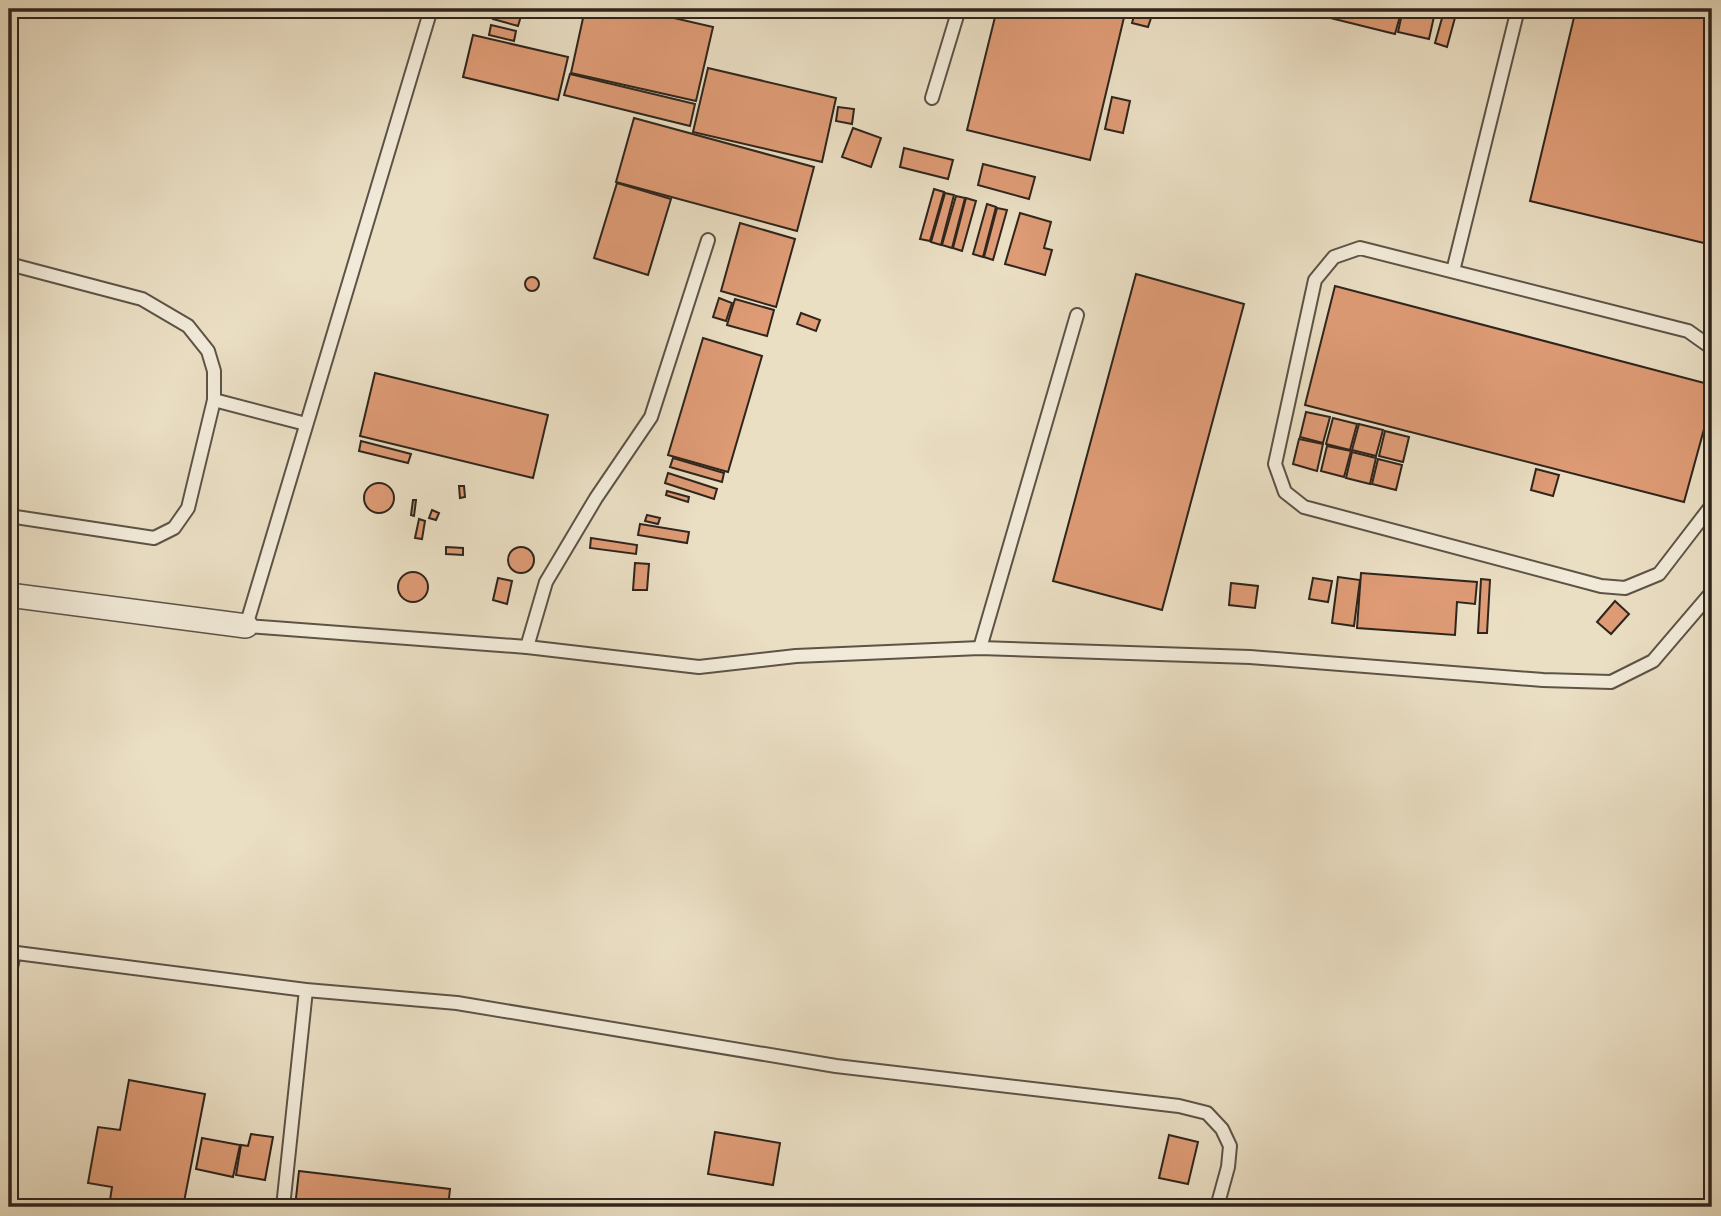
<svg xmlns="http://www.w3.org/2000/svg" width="1721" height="1216" font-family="Alegreya,serif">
  <rect width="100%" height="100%" fill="#eadec3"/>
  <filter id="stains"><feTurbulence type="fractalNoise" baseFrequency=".00286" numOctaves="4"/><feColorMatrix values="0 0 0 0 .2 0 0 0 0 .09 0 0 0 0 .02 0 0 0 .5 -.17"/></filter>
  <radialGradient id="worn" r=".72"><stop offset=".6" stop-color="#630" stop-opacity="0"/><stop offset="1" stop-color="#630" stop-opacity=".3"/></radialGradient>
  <g fill="#de9b75" stroke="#2e251d" stroke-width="2">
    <path d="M496,9L521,16L518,26L493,19Z"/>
    <path d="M585,9H635L713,27L696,101L571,73Z"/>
    <path d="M997,9H1126L1090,160L967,130Z"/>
    <path d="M1136,9H1154L1148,27L1132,23Z"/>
    <path d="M1294,9H1402L1395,34Z"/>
    <path d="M1403,9H1420L1435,12L1429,39L1398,32Z"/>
    <path d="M1576,9H1712V245L1530,201Z"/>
    <path d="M1444,11L1456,14L1447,47L1435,43Z"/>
    <path d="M491,25L516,31L514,41L489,35Z"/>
    <path d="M473,35L568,57L558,100L463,77Z"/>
    <path d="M708,68L836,98L822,162L693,132Z"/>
    <path d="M570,74L695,104L690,126L564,95Z"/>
    <path d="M1112,97L1130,101L1123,133L1105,129Z"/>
    <path d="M838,107L854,109L852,124L836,121Z"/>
    <path d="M634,118L814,167L797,231L616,182Z"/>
    <path d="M853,128L881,138L871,167L842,157Z"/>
    <path d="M904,148L953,160L948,179L900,167Z"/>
    <path d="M983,164L1035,177L1029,199L978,185Z"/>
    <path d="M617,183L671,199L648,275L594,258Z"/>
    <path d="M934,189L944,192L930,241L920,239Z"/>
    <path d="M945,193L954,195L941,245L931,242Z"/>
    <path d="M956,196L965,198L952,248L942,245Z"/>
    <path d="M966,198L976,201L962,251L953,248Z"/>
    <path d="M987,204L996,207L983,257L973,254Z"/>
    <path d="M997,208L1007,210L993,260L984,257Z"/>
    <path d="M1020,213L1051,222L1044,248L1052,250L1045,275L1005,264Z"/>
    <path d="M740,223L795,239L776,307L721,291Z"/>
    <path d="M1136,274L1244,304L1162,610L1053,581Z"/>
    <circle cx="532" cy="284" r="7"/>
    <path d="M1335,286L1712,385V400L1684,502L1305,405Z"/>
    <path d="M719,298L732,303L726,321L713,317Z"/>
    <path d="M735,299L774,310L767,336L727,325Z"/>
    <path d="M801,313L820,320L816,331L797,324Z"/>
    <path d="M703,338L762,356L728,472L668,455Z"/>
    <path d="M375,373L548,415L533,478L360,436Z"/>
    <path d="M1306,412L1330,417L1323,443L1300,437Z"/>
    <path d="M1333,418L1357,424L1350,450L1326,444Z"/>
    <path d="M1359,424L1383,430L1376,456L1352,450Z"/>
    <path d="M1385,431L1409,437L1403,462L1379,456Z"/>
    <path d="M1299,439L1323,444L1317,471L1293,464Z"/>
    <path d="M361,441L411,454L408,463L359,451Z"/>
    <path d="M1327,446L1351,451L1344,477L1321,471Z"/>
    <path d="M1352,452L1376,458L1370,484L1346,478Z"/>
    <path d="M673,458L724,473L722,482L670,467Z"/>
    <path d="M1378,459L1402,465L1396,490L1372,484Z"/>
    <path d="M1536,469L1559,475L1553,496L1531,490Z"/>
    <path d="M668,473L717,489L714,499L665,483Z"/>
    <circle cx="379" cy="498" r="15"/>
    <path d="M459,486H464L465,497L460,498Z"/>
    <path d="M667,491L689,497L688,502L666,495Z"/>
    <path d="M413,500H416L414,516L411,515Z"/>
    <path d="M432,510L439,513L436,520L429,518Z"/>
    <path d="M647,515L660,518L658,524L645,521Z"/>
    <path d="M419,519L425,521L422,539L415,538Z"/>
    <path d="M640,524L689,532L687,543L638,535Z"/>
    <path d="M591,538L637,545L636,554L590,548Z"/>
    <path d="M446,547L463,548V555L446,554Z"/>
    <circle cx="521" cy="560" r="13"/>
    <path d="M635,563L649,564L647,590H633Z"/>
    <circle cx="413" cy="587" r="15"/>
    <path d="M1361,573L1477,582L1475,604L1457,602L1455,635L1357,628Z"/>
    <path d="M1338,577L1360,580L1354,626L1332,623Z"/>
    <path d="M498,578L512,581L507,604L493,600Z"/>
    <path d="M1313,578L1332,581L1328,602L1309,599Z"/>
    <path d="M1481,579L1490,580L1487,633H1478Z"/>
    <path d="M1231,583L1258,586L1255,608L1229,605Z"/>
    <path d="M1615,601L1629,614L1611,634L1597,622Z"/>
    <path d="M129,1080L205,1094L183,1207H109L112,1187L88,1183L98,1127L120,1130Z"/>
    <path d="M715,1132L780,1143L773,1185L708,1174Z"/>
    <path d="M251,1134L273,1137L265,1180L236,1175L241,1145L248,1146Z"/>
    <path d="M1169,1135L1198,1142L1188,1184L1159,1178Z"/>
    <path d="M202,1138L240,1145L233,1177L196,1169Z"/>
    <path d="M299,1171L450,1189L448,1207H295Z"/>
  </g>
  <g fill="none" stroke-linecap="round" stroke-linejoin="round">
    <defs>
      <g id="lane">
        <path d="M431,9L246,626L527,647L699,667L796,656L980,648L1250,657L1543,680L1611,682L1653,661L1712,592"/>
        <path d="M835,9L842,10"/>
        <path d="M932,98L959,9"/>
        <path d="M9,264L142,299L188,326L208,351L214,371V400L188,508L174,528L154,538L9,516"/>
        <path d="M1453,271L1518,9"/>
        <path d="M1712,348L1688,331L1360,248L1334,257L1315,280L1275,464L1285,492L1304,507L1601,586L1625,588L1659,574L1712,505"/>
        <path d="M214,400L306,424"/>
        <path d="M527,647L546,582L596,498L651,417L708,240"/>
        <path d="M980,648L1077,315"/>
        <path d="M9,952L306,990L457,1003L836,1066L1179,1106L1207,1113L1222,1129L1230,1146L1228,1167L1217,1207"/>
        <path d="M9,977L14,953"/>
        <path d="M283,1207L306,990"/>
      </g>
      <path id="street" d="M9,595L246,626"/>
    </defs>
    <use href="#lane" stroke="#5d5346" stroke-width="16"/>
    <use href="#street" stroke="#5d5346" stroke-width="26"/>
    <use href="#lane" stroke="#f1ead8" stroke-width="12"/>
    <use href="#street" stroke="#f1ead8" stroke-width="23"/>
  </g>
  <rect width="1721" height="1216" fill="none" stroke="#eadec3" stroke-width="35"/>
  <rect x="10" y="10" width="1700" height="1195" fill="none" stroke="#2e251d" stroke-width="3.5"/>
  <rect x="18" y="18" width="1686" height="1181" fill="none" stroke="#2e251d" stroke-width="2"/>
  <rect width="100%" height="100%" filter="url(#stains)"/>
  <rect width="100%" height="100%" fill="url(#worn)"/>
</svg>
